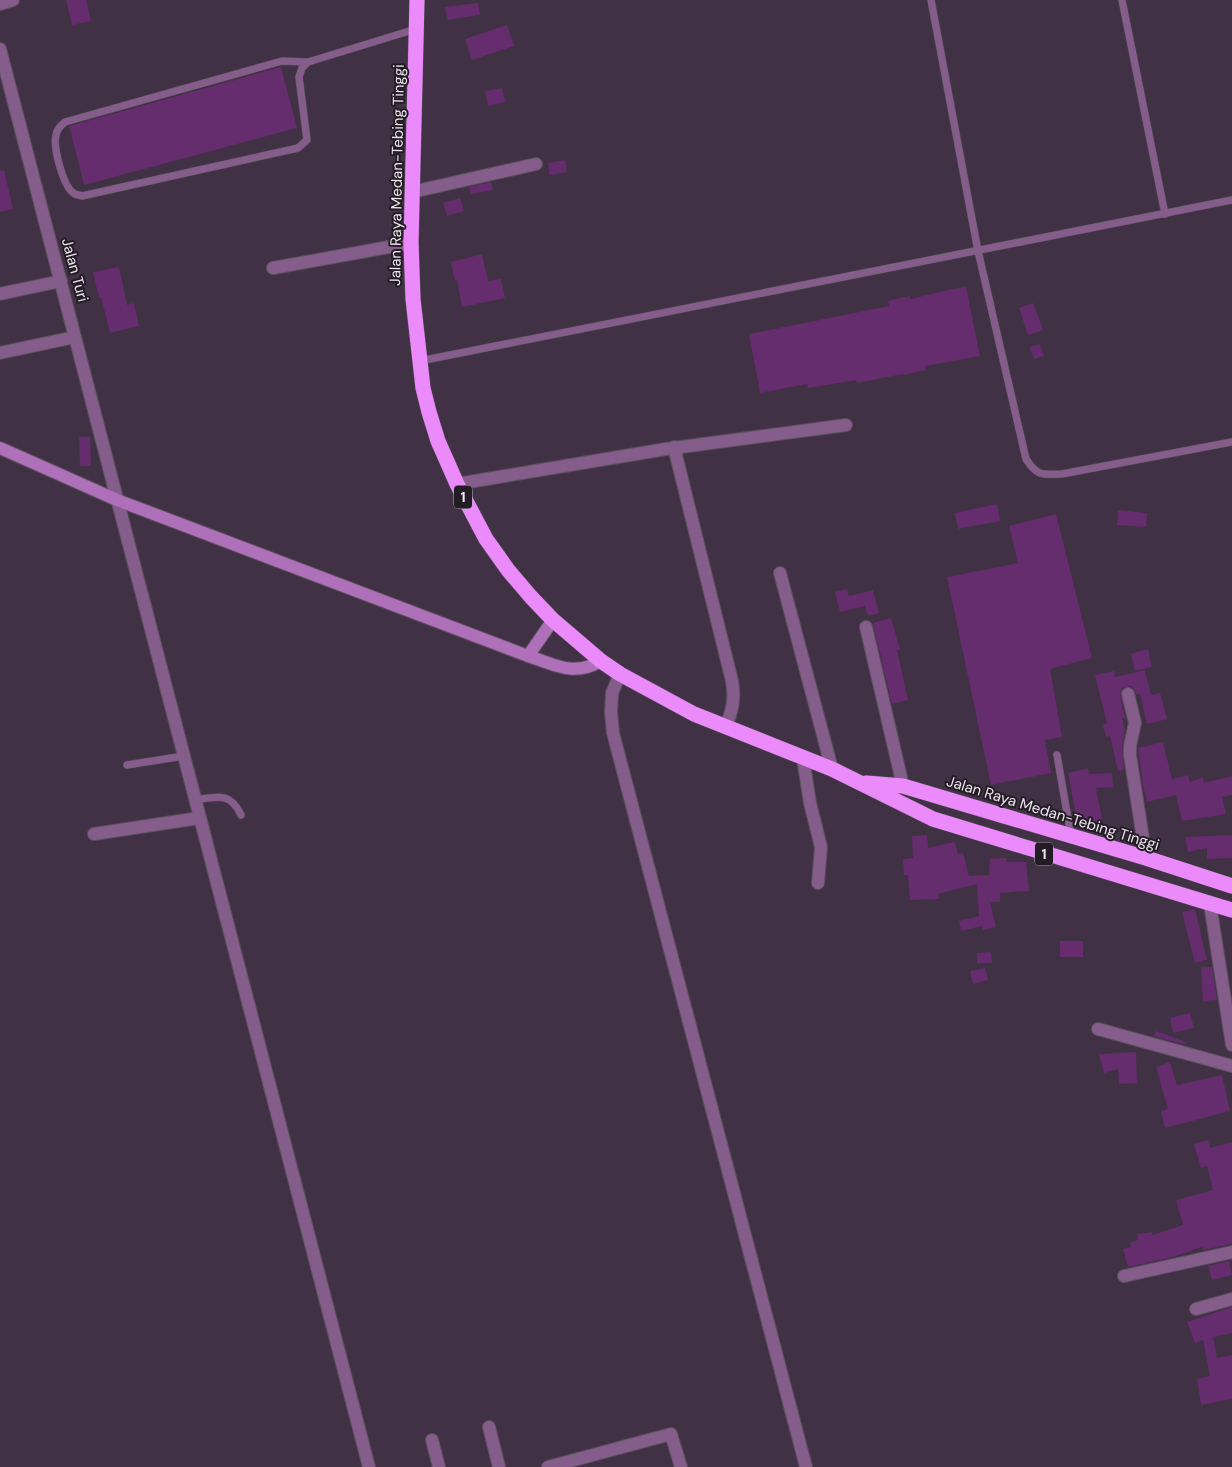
<svg xmlns="http://www.w3.org/2000/svg" width="1232" height="1467" viewBox="0 0 1232 1467" font-family="'DM Sans',sans-serif">
  <rect width="100%" height="100%" fill="#413144"/>
  <g fill="#652c6e">
    <path d="M66 0H86L91 21 72 25Z"/>
    <path d="M478 3 480 15 447 20 445 7Z"/>
    <path d="M507 25 514 46 472 60 465 39Z"/>
    <path d="M281 67 297 128 84 185 69 126Z"/>
    <path d="M502 88 505 102 488 106 485 91Z"/>
    <path d="M565 160 567 172 550 175 548 163Z"/>
    <path d="M4 170 13 209 0 212V171Z"/>
    <path d="M491 182 493 190 471 194 469 187Z"/>
    <path d="M460 198 464 211 447 216 443 203Z"/>
    <path d="M482 254 488 281 501 279 505 298 462 307 457 280H455L451 262Z"/>
    <path d="M119 267 127 305 134 303 139 326 110 333 101 297 99 298 93 272Z"/>
    <path d="M966 286 980 356 925 366V370L904 375 903 374 857 383 856 380 808 388 807 384 760 393 749 334 889 306 888 301 910 296V299Z"/>
    <path d="M1033 303 1043 330 1028 335 1019 308Z"/>
    <path d="M1040 344 1044 356 1034 359 1030 347Z"/>
    <path d="M79 437H90L91 466H80Z"/>
    <path d="M997 504 1000 521 958 529 955 513Z"/>
    <path d="M1118 510 1147 513 1146 527 1117 525Z"/>
    <path d="M1056 514 1092 658 1050 669 1062 737 1045 740 1051 773 991 785 947 577 1018 563 1009 526Z"/>
    <path d="M847 589 849 596 873 590 879 613 868 616 865 606 840 612 835 592Z"/>
    <path d="M891 618 900 649 897 650 908 700 892 704 873 623Z"/>
    <path d="M1148 649 1152 667 1135 671 1131 654Z"/>
    <path d="M1145 670 1151 695 1160 693 1167 719 1147 724 1140 694H1136L1134 689 1130 686 1122 688 1120 696 1125 718H1122L1125 730 1122 746 1124 770 1118 771 1110 736 1106 737 1103 725 1107 723 1095 675 1114 671 1115 677Z"/>
    <path d="M1163 742 1172 779 1188 775 1190 782 1203 777 1204 783 1232 776V795L1222 797 1226 814 1182 821 1176 795 1147 802 1143 785 1138 748Z"/>
    <path d="M1088 768 1089 774 1112 773 1113 787 1096 788 1103 824 1088 830 1077 822 1068 773Z"/>
    <path d="M927 835 928 848 955 842 958 854 963 853 969 876 989 875 990 859 1006 858V862H1026L1029 891 1000 893V902H990L996 927 983 930 982 926 961 931 959 921 979 916 977 884 938 894 939 899 910 900 908 875H904L903 859 913 858 912 836Z"/>
    <path d="M1232 835V858L1207 859V848L1188 852 1185 837Z"/>
    <path d="M1195 909 1207 960 1195 963 1182 912Z"/>
    <rect x="1060" y="941" width="23" height="16"/>
    <path d="M991 952 992 963H977V953Z"/>
    <path d="M1201 967H1212L1217 1000 1203 1001Z"/>
    <path d="M985 968 988 980 973 984 970 971Z"/>
    <path d="M1190 1013 1194 1028 1173 1033 1170 1018Z"/>
    <path d="M1156 1031 1188 1043 1183 1044 1154 1036Z"/>
    <path d="M1136 1052 1137 1083 1119 1084 1118 1069 1104 1073 1099 1054Z"/>
    <path d="M1170 1062 1177 1085 1222 1075 1230 1111 1165 1128 1161 1111 1168 1109 1156 1067Z"/>
    <path d="M1208 1140 1210 1148 1232 1142V1244L1203 1250 1202 1247 1169 1258 1128 1267 1123 1249 1131 1247 1130 1242 1138 1240 1137 1234 1152 1232V1235L1183 1225 1176 1200 1213 1190 1207 1166 1201 1168 1194 1144Z"/>
    <path d="M1229 1261 1232 1275 1212 1280 1208 1266Z"/>
    <path d="M1232 1307V1333L1213 1337 1217 1358 1232 1355V1399L1201 1405 1197 1379 1210 1376 1203 1340 1195 1343 1187 1322Z"/>
  </g>
  <g fill="none" stroke-linecap="round" stroke-linejoin="round">
    <g stroke="#5d4e60" stroke-width="8">
      <g id="lane">
        <path d="M931 0 978 251 1026 459C1037 476 1042 475 1062 474L1232 442"/>
        <path d="M1122 0 1165 214"/>
        <path d="M308 62 282 61 65 122C60 126 57 129 56 135 53 147 63 188 75 194 77 195 80 195 82 196L298 148 307 140 299 77 302 68 308 62 416 29"/>
        <path d="M420 361 1232 200"/>
        <path d="M1057 755 1071 836"/>
        <path d="M127 765 184 756"/>
        <path d="M195 800C216 797 230 791 241 815"/>
      </g>
    </g>
    <g stroke="#5d4e60" stroke-width="14">
      <g id="street">
        <path d="M0 4 13 0"/>
        <path d="M0 49 369 1467"/>
        <path d="M412 192 536 164"/>
        <path d="M273 268 411 243"/>
        <path d="M0 294 61 281"/>
        <path d="M0 353 75 337"/>
        <path d="M674 447 732 681C735 698 733 711 725 727"/>
        <path d="M457 484 666 449 846 425"/>
        <path d="M780 573 832 769"/>
        <path d="M866 627 903 786"/>
        <path d="M620 674 612 693 611 712 613 733 806 1467"/>
        <path d="M1128 694 1135 723 1130 746V755L1146 858"/>
        <path d="M803 758 810 803 821 847 818 883"/>
        <path d="M94 834 199 818"/>
        <path d="M1210 904 1232 1045"/>
        <path d="M1098 1029 1232 1066"/>
        <path d="M1124 1276 1232 1252"/>
        <path d="M1196 1309 1232 1299"/>
        <path d="M489 1427 499 1467"/>
        <path d="M432 1440 439 1467"/>
        <path d="M548 1467 671 1434 681 1467"/>
      </g>
    </g>
    <g stroke="#5d4e60" stroke-width="14">
      <g id="secondary">
        <path d="M0 448 117 500 528 656C557 665 573 677 601 661"/>
        <path d="M528 656 553 620"/>
      </g>
    </g>
    <g stroke="#5d4e60" stroke-width="16">
      <g id="highway">
        <path d="M417 0 411 243 413 299 423 388 429 412 438 441 457 484 486 539 508 570 531 597 553 620 601 661 620 674 694 714 832 769 933 819 1232 910"/>
        <path d="M866 783 903 786 1146 858 1232 886"/>
      </g>
    </g>
    <use href="#lane" stroke="#845d8a" stroke-width="7"/>
    <use href="#street" stroke="#845d8a" stroke-width="12"/>
    <use href="#secondary" stroke="#ae70b8" stroke-width="12"/>
    <use href="#highway" stroke="#eb8bfb" stroke-width="15"/>
  </g>
  <g text-anchor="middle" stroke-width="4" stroke-linejoin="round" paint-order="stroke">
    <g fill="#231c24" stroke="#b1a8b3" stroke-width="1">
      <rect x="454" y="485.5" width="18" height="23" rx="4"/>
      <rect x="1035" y="842.5" width="18" height="23" rx="4"/>
    </g>
    <g font-size="14" font-weight="bold" fill="#eee4f0">
      <text x="463" y="502">1</text>
      <text x="1044" y="859">1</text>
    </g>
    <g font-size="15" fill="#eee4f0" stroke="#231c24">
      <text transform="translate(397 175) rotate(-89)" y="5">Jalan Raya Medan-Tebing Tinggi</text>
      <text transform="translate(75 270) rotate(75)" y="5">Jalan Turi</text>
      <text transform="translate(1053 813) rotate(17)" y="5">Jalan Raya Medan-Tebing Tinggi</text>
    </g>
  </g>
</svg>
